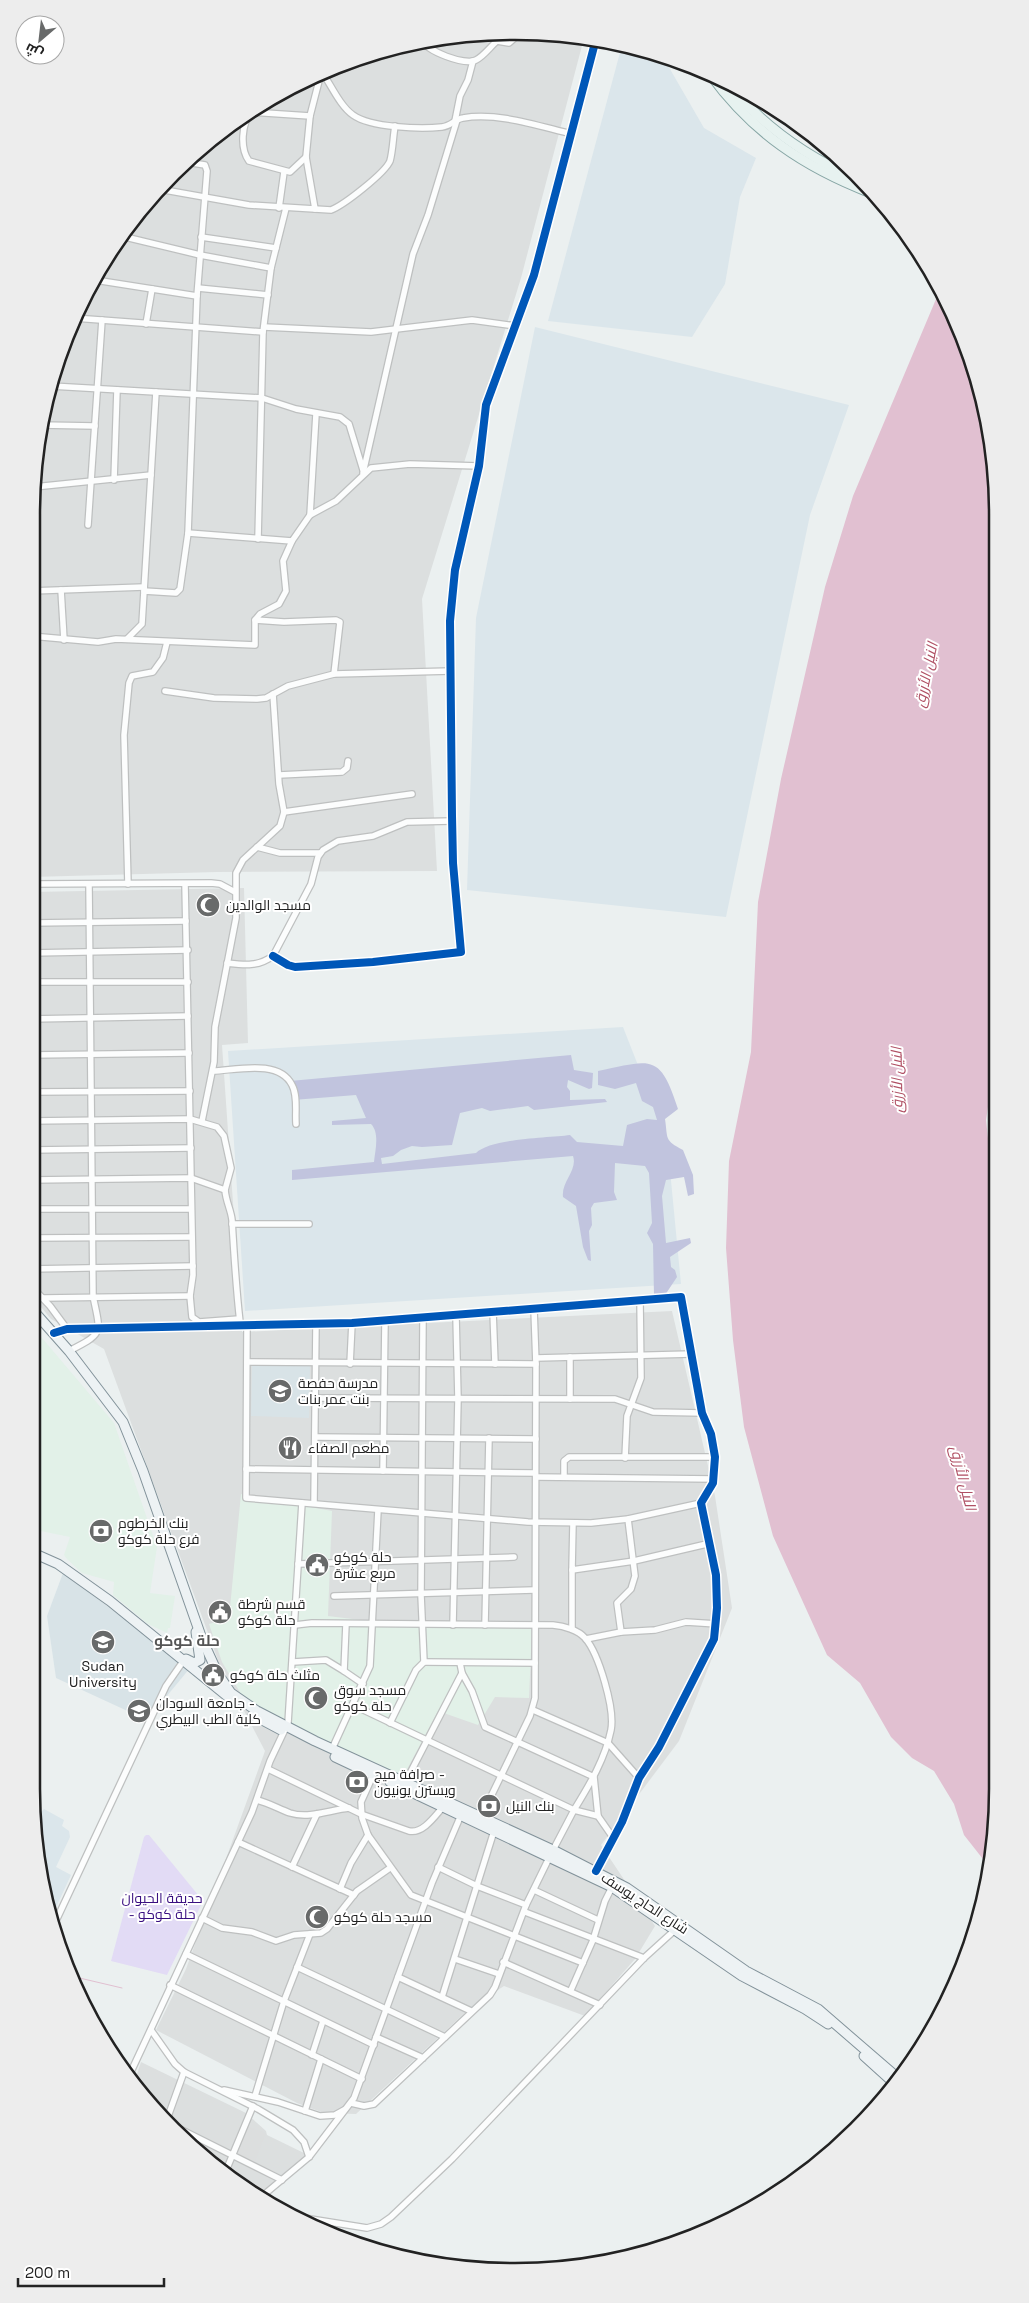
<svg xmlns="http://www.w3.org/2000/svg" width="1029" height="2303" viewBox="0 0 1029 2303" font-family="'Space Grotesk',Cairo,sans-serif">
  <rect width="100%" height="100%" fill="#ebf0f0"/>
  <g fill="#dcdfdf">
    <path d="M514 31 584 38 521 278 422 599 437 871 217 872 31 877V514L40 421 68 330 113 246 173 173 246 113 329 68 420 41Z"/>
    <path d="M782 116 808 131 898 220 905 234Z"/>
    <path d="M244 888 248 1043 222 1045 242 1332 672 1311 715 1496 732 1608 679 1741 601 1845 655 1926 635 1959 585 2016 504 1986 470 2008 356 2114 324 2113 297 2103 156 2030 186 1969 265 1751 219 1663 104 1349 51 1319 31 1295V892Z"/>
    <path d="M141 2062 246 2113 266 2131 267 2135 306 2154 305 2158 258 2196 196 2152 151 2107 134 2083Z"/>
  </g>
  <g fill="#e2f1e8">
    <path d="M31 1325 114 1423 157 1547 150 1593 175 1596 170 1628H168L167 1633 148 1624 113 1595 114 1582 82 1573 67 1559 64 1555 70 1537 31 1529Z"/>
    <path d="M241 1494 332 1511 328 1616 369 1621 532 1629 529 1698 495 1697 478 1725 438 1711 403 1777 294 1727 244 1699 222 1662 209 1624 229 1618Z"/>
  </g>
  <g fill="#d8e3e7">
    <path d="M252 1366H310L309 1418 251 1416Z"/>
    <path d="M63 1573 190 1668 147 1720 56 1678 47 1616Z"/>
  </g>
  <path fill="#dcdede" d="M247 2126 266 2133 255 2162 238 2154Z"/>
  <g fill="#dbe6eb">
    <path d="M622 45 663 57 704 128 756 158 740 197 725 284 692 337 548 321Z"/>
    <path d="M535 327 849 405 810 515 726 917 467 890 476 618Z"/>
    <path d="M623 1027 667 1139 681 1284 245 1311 228 1051Z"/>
    <path d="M44 1809 64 1820 62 1826 69 1831 70 1837 56 1867 71 1875 52 1916 36 1817Z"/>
  </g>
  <path fill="#c1c4de" d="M571 1055 574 1070 593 1073 592 1088 589 1089 568 1080 567 1087 570 1091V1100L605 1099 607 1102 534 1110 528 1106 490 1111 482 1108 460 1113 452 1145 422 1147 412 1146 401 1150 393 1156 381 1158 382 1164 476 1153C491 1138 549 1138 570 1135L577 1142 623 1146 627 1125 647 1119 657 1120 653 1107 642 1101 636 1083 615 1089 598 1085V1071C651 1060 660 1052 678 1109L665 1119C668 1139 664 1140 683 1150L693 1175 694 1194 688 1196 684 1177 666 1180 662 1196 666 1243 690 1238 691 1243 670 1257 671 1267 675 1270 677 1277 665 1295 654 1296 653 1244 647 1233 652 1223 649 1173 645 1166 615 1163 614 1192 617 1200 594 1203 591 1208 592 1225 589 1231 591 1261 588 1260 583 1247 576 1206 563 1197C561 1182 578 1170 573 1156L292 1180V1170L374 1162C375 1151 380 1133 371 1124L332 1125V1121L366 1118 356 1095 293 1100 290 1081Z"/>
  <path fill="#e2dbf5" d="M146 1835H149L203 1901 167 1975 111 1961 144 1837Z"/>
  <path fill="#e1c0d1" d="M939 292 961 329 994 451 995 1061 986 1120 996 1211 998 1789 990 1868 964 1835 954 1804 934 1771 912 1758 891 1737 860 1683 827 1655 773 1536 744 1427 733 1340 726 1248 729 1161 751 1052 758 902 781 779 825 587 853 496Z"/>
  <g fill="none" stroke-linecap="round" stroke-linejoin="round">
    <g stroke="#e1c0d1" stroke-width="1">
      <path d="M66 1332 95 1331"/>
      <path d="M71 1976 122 1988"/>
    </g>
    <path stroke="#e1c0d1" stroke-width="5" d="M410 2259 433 2263"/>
    <g stroke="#bec0c0" stroke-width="8">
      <g id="minor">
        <path d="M422 40C426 51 465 66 476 60 484 56 490 47 497 41L509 43 518 35 544 36 595 43"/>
        <path d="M322 72C331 85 340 106 353 115 371 128 421 129 442 127 451 126 455 119 463 118 498 112 538 126 572 134"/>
        <path d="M455 121 460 96 468 80 473 61"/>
        <path d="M306 157 290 172 249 161C240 149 241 123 252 112L310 116"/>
        <path d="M159 189 249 205 331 210C344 205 385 173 390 161 393 150 393 137 395 126"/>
        <path d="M279 208 284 172"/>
        <path d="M315 209 306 157 310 116 321 73"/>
        <path d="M121 236 200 255 271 268"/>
        <path d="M201 237 276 248"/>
        <path d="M95 280 197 296"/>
        <path d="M198 288 268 295"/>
        <path d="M74 318 263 332"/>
        <path d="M146 324 152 289"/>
        <path d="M264 327 371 332 472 320 516 326"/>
        <path d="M51 386 262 398 296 409 340 417 349 424 363 470"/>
        <path d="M40 425 95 426"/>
        <path d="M363 473 413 254 428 215 457 120"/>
        <path d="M114 480 117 390"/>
        <path d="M34 487 151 475"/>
        <path d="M310 515 316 414"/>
        <path d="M88 525 102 320"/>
        <path d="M188 533 292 541 310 515 336 501 371 468 410 464 479 466"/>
        <path d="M258 539 263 332 271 268 286 208"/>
        <path d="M61 590 64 640"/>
        <path d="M31 591 144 587"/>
        <path d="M144 591 156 392"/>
        <path d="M255 620 284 622 336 620 340 622 334 674"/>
        <path d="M31 636 98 642 116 639 255 645V620L260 614 279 604 286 591 283 561 292 541"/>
        <path d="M127 639 142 624 144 591 176 593 180 589 188 533 197 296 207 171 205 165 186 162"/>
        <path d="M165 691 214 698 257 699 266 698 288 686 334 674 451 671"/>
        <path d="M279 775 342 772 347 768 348 761"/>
        <path d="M284 812 412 794"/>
        <path d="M257 847 280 853H320"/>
        <path d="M31 884 211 883 220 884 235 892"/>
        <path d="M128 884 124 735 129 683 132 676 153 672 163 658 167 642"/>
        <path d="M185 884 193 1275 190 1296 192 1317 199 1322 239 1319"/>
        <path d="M31 923 186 921"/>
        <path d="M31 953 188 950"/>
        <path d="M273 956 288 965 295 967 373 962 461 952 453 863 452 816 450 621 455 570 479 466 486 405 534 275 596 39"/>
        <path d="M227 963C244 965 258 967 273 956L311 884 318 857 323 850 338 841 373 836 407 822 452 821"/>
        <path d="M31 982H188"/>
        <path d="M31 1019 188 1016"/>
        <path d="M31 1055 189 1053"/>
        <path d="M213 1071C237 1070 279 1059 292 1085 298 1096 295 1112 296 1124"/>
        <path d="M31 1092 190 1091"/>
        <path d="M31 1121 190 1119 217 1127 224 1136 231 1168 225 1190"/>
        <path d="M202 1121 214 1062 215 1027 236 918V873L243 860 280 826 284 812 279 784 273 694"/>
        <path d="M31 1150 191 1148"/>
        <path d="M31 1180 191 1178 225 1190C226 1202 231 1210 232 1220 234 1254 236 1288 240 1322"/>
        <path d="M31 1209H191"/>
        <path d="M232 1224H309"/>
        <path d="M31 1238 191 1237"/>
        <path d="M31 1269 193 1266"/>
        <path d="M31 1286 50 1306 67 1329"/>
        <path d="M43 1298 190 1296"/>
        <path d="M493 1312 495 1364"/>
        <path d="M247 1326 246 1498 528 1522 591 1523 628 1519 701 1503"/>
        <path d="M54 1333 67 1329 352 1323 681 1297 702 1413 711 1434 715 1457 713 1483 701 1503 716 1575 717 1608 714 1639 659 1747 639 1778 622 1822 596 1871"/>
        <path d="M69 1351C104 1333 101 1334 93 1296L89 884"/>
        <path d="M570 1357V1399"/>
        <path d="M536 1358 692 1354"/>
        <path d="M247 1362 536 1364"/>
        <path d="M350 1364 352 1323"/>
        <path d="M316 1398 615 1399 653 1412 702 1413"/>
        <path d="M316 1437 536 1439"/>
        <path d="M625 1458 627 1416 641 1378 640 1300"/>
        <path d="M246 1469 535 1473"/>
        <path d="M383 1471 385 1321"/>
        <path d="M564 1476V1461L569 1457H715"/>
        <path d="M536 1477 714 1479"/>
        <path d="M314 1503 316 1324"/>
        <path d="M573 1523 572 1570 634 1561 711 1543"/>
        <path d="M298 1564 514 1557"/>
        <path d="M334 1596 534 1590"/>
        <path d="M346 1624 344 1671 363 1684"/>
        <path d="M295 1625 312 1623 553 1625C564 1626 578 1630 585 1638 599 1654 615 1709 611 1730 605 1759 590 1784 574 1810L598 1816 614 1839"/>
        <path d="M453 1625 458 1399 456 1316"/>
        <path d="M485 1625 489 1438"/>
        <path d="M572 1629V1570"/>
        <path d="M621 1632 617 1603 631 1589 635 1576 628 1519"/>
        <path d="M586 1639 621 1632 655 1630 686 1622 717 1624"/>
        <path d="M293 1662 326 1660 344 1671"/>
        <path d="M424 1662 535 1663"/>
        <path d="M462 1673 472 1691 485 1727 594 1777 598 1816"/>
        <path d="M353 1705 574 1810 553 1850"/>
        <path d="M533 1710 608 1743 639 1778"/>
        <path d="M390 1723 416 1670 424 1662 421 1595 423 1319"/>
        <path d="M332 1749 370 1666 378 1510"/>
        <path d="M268 1769 361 1814 409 1831C423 1834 435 1816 443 1807"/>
        <path d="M375 1771 361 1802 362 1818 368 1835 411 1895 583 1963"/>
        <path d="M405 1783 462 1673 460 1663"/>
        <path d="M257 1800C269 1803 279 1809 290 1813 309 1819 330 1810 349 1808"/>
        <path d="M481 1817 530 1716 535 1698 536 1364 534 1309"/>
        <path d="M238 1842 354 1895"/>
        <path d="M292 1867 317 1814"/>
        <path d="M438 1867 477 1886 526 1905"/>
        <path d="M340 1889 351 1863 368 1835"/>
        <path d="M534 1890 598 1920"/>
        <path d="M525 1912 644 1958"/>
        <path d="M202 1918 222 1928 252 1932 276 1941 294 1935 321 1933 327 1929 357 1891 390 1868"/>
        <path d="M54 1925 166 1686 184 1660"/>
        <path d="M186 1954 374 2045"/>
        <path d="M455 1959 499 1974"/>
        <path d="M503 1962 600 2005"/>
        <path d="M297 1967 445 2037"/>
        <path d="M398 1977 471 2011"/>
        <path d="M170 1985 362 2079"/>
        <path d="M571 1990 593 1940 605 1901 612 1887"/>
        <path d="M442 1997 494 1831"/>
        <path d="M151 2030 175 2064 184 2072 258 2109 293 2130 304 2142 309 2157"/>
        <path d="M376 2037 423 2058"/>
        <path d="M312 2055 323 2021"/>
        <path d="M129 2076 252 1812 270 1761 288 1723 302 1503"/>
        <path d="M224 2090 278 2102 320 2116 335 2115 344 2110"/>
        <path d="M255 2096 284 2001 310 1934"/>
        <path d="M351 2103 364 2106 374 2104 490 1995 495 1987 526 1905 550 1856"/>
        <path d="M305 2111 321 2059"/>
        <path d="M166 2122 282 2180"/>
        <path d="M166 2122 184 2072"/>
        <path d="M192 2148 195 2138"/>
        <path d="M225 2173 253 2106"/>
        <path d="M260 2198 309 2157 354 2098 432 1883 461 1815"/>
        <path d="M298 2217 367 2228 381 2224 391 2217 452 2159 644 1958 676 1929"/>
      </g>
    </g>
    <g stroke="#82929a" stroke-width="11">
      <g id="secondary">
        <path d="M31 1308 69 1351 123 1422 143 1471 202 1639 218 1674 231 1693 257 1711 315 1741 553 1850 627 1888 746 1971 818 2009 899 2079"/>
        <path d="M31 1552 58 1564 110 1601 232 1700"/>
        <path d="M186 1659 194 1663 200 1660 196 1632"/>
        <path d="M253 1715 281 1730"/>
        <path d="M335 1757 371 1774"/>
        <path d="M390 1782 612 1887 742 1976 805 2009 828 2024"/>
        <path d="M864 2056 895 2084"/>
      </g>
    </g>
    <g stroke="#87a6a5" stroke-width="11">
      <g id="primary">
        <path d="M710 74C753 133 804 167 871 193"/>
        <path d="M728 84C763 126 805 156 855 178"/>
      </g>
    </g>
    <use href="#minor" stroke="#fcfdfd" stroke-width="5.5"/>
    <use href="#secondary" stroke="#edf2f4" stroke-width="9"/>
    <use href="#primary" stroke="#e7f2f0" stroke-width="9"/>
    <g stroke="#fff" stroke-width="11">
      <g id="cycleway">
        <path d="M273 956 288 965 295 967 373 962 461 952 453 863 452 816 450 621 455 570 479 466 486 405 534 275 596 39"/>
        <path d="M54 1333 67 1329 352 1323 681 1297 702 1413 711 1434 715 1457 713 1483 701 1503 716 1575 717 1608 714 1639 659 1747 639 1778 622 1822 596 1871"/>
      </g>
    </g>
    <use href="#cycleway" stroke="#0057b8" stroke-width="8"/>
  </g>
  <defs>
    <g id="mosque-disc" transform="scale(1.25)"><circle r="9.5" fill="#686a6a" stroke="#fff"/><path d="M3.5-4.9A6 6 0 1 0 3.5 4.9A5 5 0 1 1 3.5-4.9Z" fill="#fff"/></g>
    <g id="school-disc" transform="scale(1.25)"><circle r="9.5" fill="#686a6a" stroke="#fff"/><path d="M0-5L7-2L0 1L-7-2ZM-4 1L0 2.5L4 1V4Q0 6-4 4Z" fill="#fff"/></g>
    <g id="restaurant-disc" transform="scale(1.25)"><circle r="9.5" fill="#686a6a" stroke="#fff"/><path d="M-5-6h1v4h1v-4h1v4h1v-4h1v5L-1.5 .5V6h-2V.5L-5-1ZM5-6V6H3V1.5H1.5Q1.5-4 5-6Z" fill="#fff"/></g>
    <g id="bank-disc" transform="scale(1.25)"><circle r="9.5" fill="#686a6a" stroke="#fff"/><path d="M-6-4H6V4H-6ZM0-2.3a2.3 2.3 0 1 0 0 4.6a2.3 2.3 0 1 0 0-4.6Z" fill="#fff"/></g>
    <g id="civic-disc" transform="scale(1.25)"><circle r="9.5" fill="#686a6a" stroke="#fff"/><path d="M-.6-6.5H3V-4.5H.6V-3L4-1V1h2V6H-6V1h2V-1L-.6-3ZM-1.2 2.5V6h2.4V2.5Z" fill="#fff"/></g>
    <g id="university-disc" transform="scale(1.25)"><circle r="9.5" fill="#686a6a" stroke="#fff"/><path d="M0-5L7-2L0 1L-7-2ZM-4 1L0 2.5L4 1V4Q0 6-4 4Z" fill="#fff"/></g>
  </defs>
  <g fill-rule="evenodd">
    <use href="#mosque-disc" x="208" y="905"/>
    <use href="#school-disc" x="280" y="1391"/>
    <use href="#restaurant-disc" x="290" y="1448"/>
    <use href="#bank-disc" x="101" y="1531"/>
    <use href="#civic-disc" x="317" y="1565"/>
    <use href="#civic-disc" x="220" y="1612"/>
    <use href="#university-disc" x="103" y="1642"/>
    <use href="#civic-disc" x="213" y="1675"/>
    <use href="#mosque-disc" x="316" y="1698"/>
    <use href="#university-disc" x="139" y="1711"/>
    <use href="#bank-disc" x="357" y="1782"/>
    <use href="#bank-disc" x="489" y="1806"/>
    <use href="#mosque-disc" x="317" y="1917"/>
  </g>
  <g text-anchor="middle" stroke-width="4" stroke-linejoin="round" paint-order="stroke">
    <g font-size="14" fill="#222" stroke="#fff" text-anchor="start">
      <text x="226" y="910">مسجد الوالدين</text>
      <text x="298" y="1388">مدرسة حفصة<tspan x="298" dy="16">بنت عمر بنات</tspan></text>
      <text x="308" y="1453">مطعم الصفاء</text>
      <text x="118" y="1528">بنك الخرطوم<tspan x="118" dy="16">فرع حلة كوكو</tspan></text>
      <text x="334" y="1562">حلة كوكو<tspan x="334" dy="16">مربع عشرة</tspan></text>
      <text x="238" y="1609">قسم شرطة<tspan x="238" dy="16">حلة كوكو</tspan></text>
      <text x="103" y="1671" text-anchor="middle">Sudan<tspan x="103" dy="16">University</tspan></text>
      <text x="230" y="1680">مثلث حلة كوكو</text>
      <text x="334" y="1695">مسجد سوق<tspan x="334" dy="16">حلة كوكو</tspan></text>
      <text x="156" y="1708">جامعة السودان -<tspan x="156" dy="16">كلية الطب البيطري</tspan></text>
      <text x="374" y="1779">صرافة ميج -<tspan x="374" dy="16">ويسترن يونيون</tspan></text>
      <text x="506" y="1811">بنك النيل</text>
      <text x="334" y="1922">مسجد حلة كوكو</text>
    </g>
    <g font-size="14" fill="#390f80" stroke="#fff">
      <text x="162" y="1903">حديقة الحيوان<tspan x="162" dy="16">- حلة كوكو</tspan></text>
    </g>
    <g font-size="14" fill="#222" stroke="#fff">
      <text transform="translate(645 1903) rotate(33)" y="5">شارع الحاج يوسف</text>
    </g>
    <g font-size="15" font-style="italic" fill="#b05064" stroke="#fff">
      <text transform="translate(926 675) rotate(-78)" y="5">النيل الأزرق</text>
      <text transform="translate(897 1080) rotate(-91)" y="5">النيل الأزرق</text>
      <text transform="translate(963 1478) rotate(76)" y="5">النيل الأزرق</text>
    </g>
    <g font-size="15" font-weight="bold" fill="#555" stroke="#fff">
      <text x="187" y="1646">حلة كوكو</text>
    </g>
  </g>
  <path d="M0 0H1029V2303H0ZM514 40H515A474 474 0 0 1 989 514V1789A474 474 0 0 1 515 2263H514A474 474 0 0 1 40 1789V514A474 474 0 0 1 514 40Z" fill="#ededed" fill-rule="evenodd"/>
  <path fill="none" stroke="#222" stroke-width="2.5" d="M514 40H515A474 474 0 0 1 989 514V1789A474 474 0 0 1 515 2263H514A474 474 0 0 1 40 1789V514A474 474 0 0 1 514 40Z"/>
  <g transform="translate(40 40) rotate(208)"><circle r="24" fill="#ffffff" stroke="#a7a7a7"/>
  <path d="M0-4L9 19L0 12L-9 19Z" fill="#686a6a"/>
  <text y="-8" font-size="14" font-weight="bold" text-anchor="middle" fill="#222222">ش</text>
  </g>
  <path d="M18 2278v8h146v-8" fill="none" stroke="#222222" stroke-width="2.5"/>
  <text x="25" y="2278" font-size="15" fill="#222222" stroke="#ffffff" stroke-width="4" paint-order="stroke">200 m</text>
</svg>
